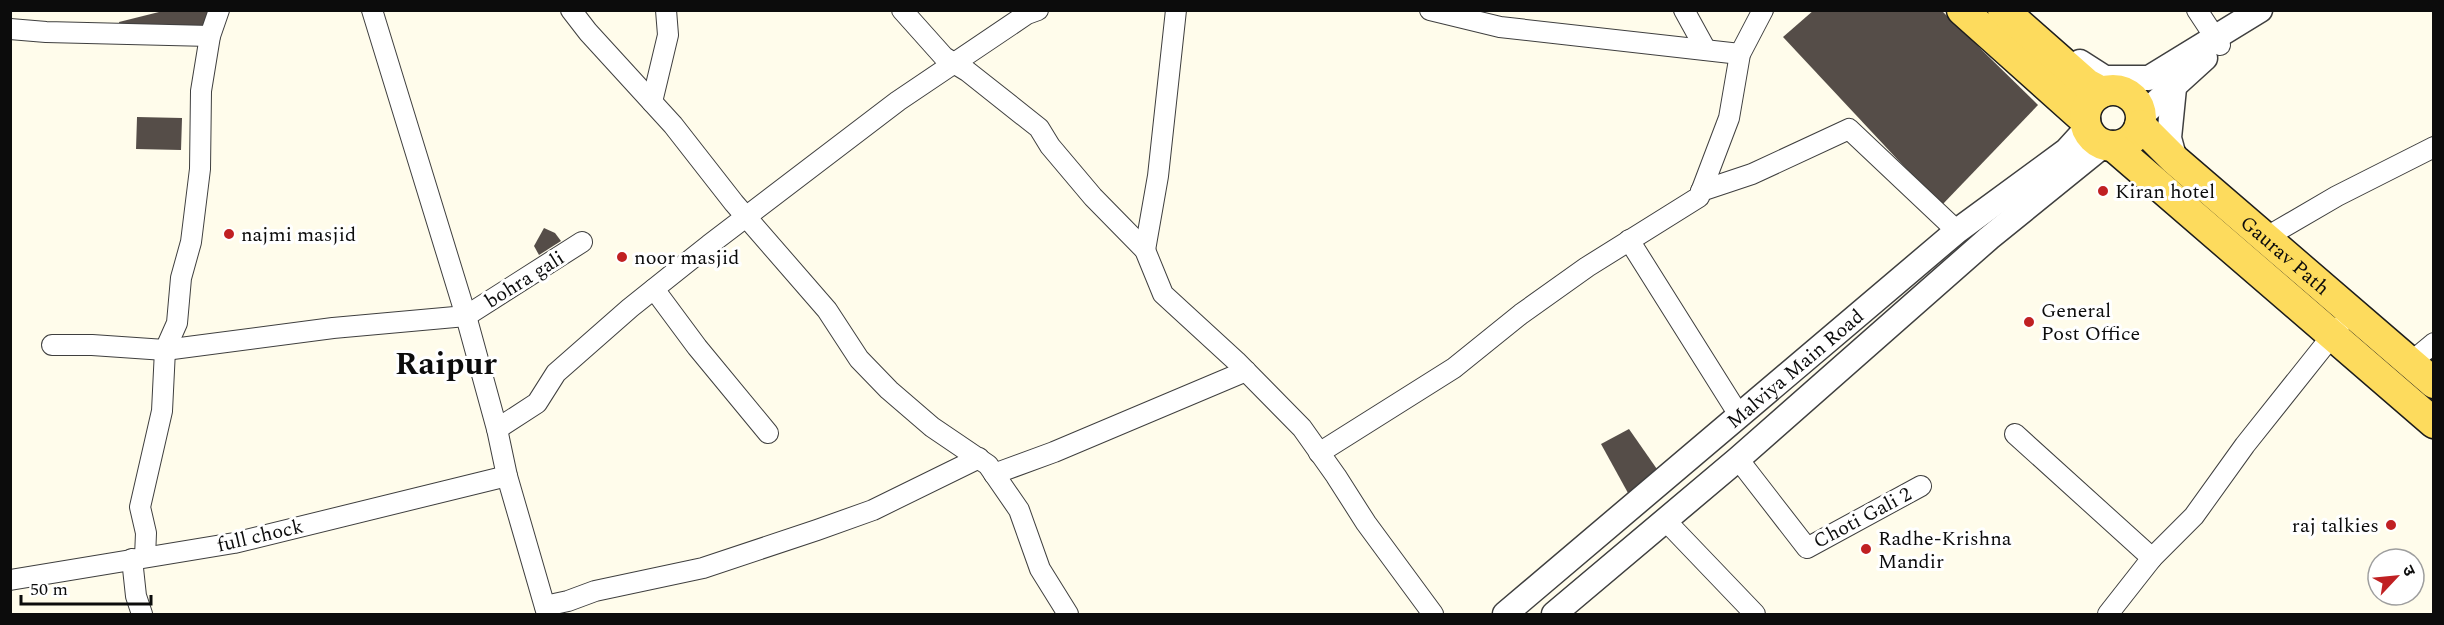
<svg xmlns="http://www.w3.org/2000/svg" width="2444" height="625" viewBox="0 0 2444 625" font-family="Spectral,'Noto Sans Devanagari',serif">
  <rect width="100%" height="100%" fill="#fffceb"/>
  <g fill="#554d48">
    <path d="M167 10H213L206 34 120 30 119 22Z"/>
    <path d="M1814 10H1941L2038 105 1941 206 1783 37Z"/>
    <path d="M137 117 182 118 181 150 136 149Z"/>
    <path d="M544 228 555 233 561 241 539 255 534 246Z"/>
    <path d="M1629 429 1659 472 1628 493 1601 444Z"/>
  </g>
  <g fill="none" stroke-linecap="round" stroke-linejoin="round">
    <g stroke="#3f3f3f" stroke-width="22">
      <g id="minor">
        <path d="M372 10 466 316 497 429 507 476 547 614"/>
        <path d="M571 10 588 32 673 125 734 203 827 310 859 359 889 390 932 427 988 465 1019 510 1040 569 1068 614"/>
        <path d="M902 10 944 57 967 71 1039 128 1050 146 1093 197 1145 250 1163 294 1236 361 1302 428 1336 476 1366 523 1433 614"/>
        <path d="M1430 10 1500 27 1740 54"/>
        <path d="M1684 10 1706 50"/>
        <path d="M2197 10 2220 45"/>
        <path d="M10 29 46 32 210 36"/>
        <path d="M652 102 668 35 666 10"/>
        <path d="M1701 191 1752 174 1849 129 1957 231"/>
        <path d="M2265 238 2337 196 2434 147"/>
        <path d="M1629 240 1739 415"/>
        <path d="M1145 250 1158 176 1176 10"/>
        <path d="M654 289 697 347 768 433"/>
        <path d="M52 345H92L165 350 333 328 466 316 582 242"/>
        <path d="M2410 363 2434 343"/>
        <path d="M497 429 537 403 556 373 630 308 709 245 898 101 1027 14 1038 10"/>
        <path d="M2015 434 2152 558"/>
        <path d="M1319 453 1454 368 1521 314 1587 267 1699 197 1729 118 1740 54 1763 10"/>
        <path d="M1738 459 1807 548 1921 486"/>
        <path d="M994 474 1054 452 1246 371"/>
        <path d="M1665 520 1755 614"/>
        <path d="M145 557 146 533 140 507 162 411 165 350 177 323 181 278 191 242 200 169 201 91 210 36 219 10"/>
        <path d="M132 559 136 596 142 614"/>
        <path d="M10 580 234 543 507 476"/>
        <path d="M545 606 568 601 595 591 703 568 817 530 873 510 979 458"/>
        <path d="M2108 614 2152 558 2194 516 2245 445 2339 327"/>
      </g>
    </g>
    <g stroke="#3f3f3f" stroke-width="27">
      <g id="tertiary">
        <path d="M2080 62 2105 78H2149L2260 10"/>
        <path d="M2174 88 2169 138 2175 160"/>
        <path d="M2140 117 2205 58"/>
        <path id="s1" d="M1505 614 1957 231 2066 151 2087 128"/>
        <path d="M1554 614 1738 459 1989 238 2105 144"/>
      </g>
    </g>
    <g stroke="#1d1d1d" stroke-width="33">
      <g id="primary">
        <path d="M1962 10 2085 120"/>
        <path d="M2003 10 2087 84 2102 92"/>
        <circle cx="2113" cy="118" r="28"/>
        <path id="s2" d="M2140 125 2175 160 2434 383"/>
        <path d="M2113 146 2434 423"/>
      </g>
    </g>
    <use href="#minor" stroke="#fff" stroke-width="20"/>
    <use href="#tertiary" stroke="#fff" stroke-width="24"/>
    <use href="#primary" stroke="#fddb5d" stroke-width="30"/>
  </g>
  <g fill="#c02022" stroke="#fff" stroke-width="2">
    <circle cx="2103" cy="191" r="6"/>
    <circle cx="229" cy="234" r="6"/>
    <circle cx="622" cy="257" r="6"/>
    <circle cx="2029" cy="322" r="6"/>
    <circle cx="2391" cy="525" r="6"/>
    <circle cx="1866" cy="549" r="6"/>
  </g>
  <g text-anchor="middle" stroke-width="6" stroke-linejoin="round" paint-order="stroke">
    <g font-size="20" fill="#0c0c0c" stroke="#fff" text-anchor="start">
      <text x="2115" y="198">Kiran hotel</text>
      <text x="241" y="241">najmi masjid</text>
      <text x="634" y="264">noor masjid</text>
      <text x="2041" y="317">General<tspan x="2041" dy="23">Post Office</tspan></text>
      <text x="2379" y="532" text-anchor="end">raj talkies</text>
      <text x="1878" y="545">Radhe-Krishna<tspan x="1878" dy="23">Mandir</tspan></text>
    </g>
    <g font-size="20" fill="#0c0c0c" stroke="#fff">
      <text dy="7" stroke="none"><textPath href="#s2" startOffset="195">Gaurav Path</textPath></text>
      <text transform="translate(524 279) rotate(-32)" y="7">bohra gali</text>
      <text dy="7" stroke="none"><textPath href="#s1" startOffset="380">Malviya Main Road</textPath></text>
      <text transform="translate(1862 517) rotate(-28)" y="7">Choti Gali 2</text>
      <text transform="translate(260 535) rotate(-13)" y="7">full chock</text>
    </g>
    <g font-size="32" font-weight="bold" fill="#0c0c0c" stroke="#fff">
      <text x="446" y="374">Raipur</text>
    </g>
  </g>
  <rect width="2444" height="625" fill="none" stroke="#0c0c0c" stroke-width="24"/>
  <g transform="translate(2396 577) rotate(64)"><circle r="28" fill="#ffffff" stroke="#9e9e9e" stroke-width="1.5"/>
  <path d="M0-4.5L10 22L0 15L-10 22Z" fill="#c02022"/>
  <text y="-9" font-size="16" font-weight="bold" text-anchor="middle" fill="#0c0c0c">उ</text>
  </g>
  <path d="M21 595v9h130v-9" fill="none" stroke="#0c0c0c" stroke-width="3"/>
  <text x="30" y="595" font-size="18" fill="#0c0c0c" stroke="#ffffff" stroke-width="4.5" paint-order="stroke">50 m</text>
</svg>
